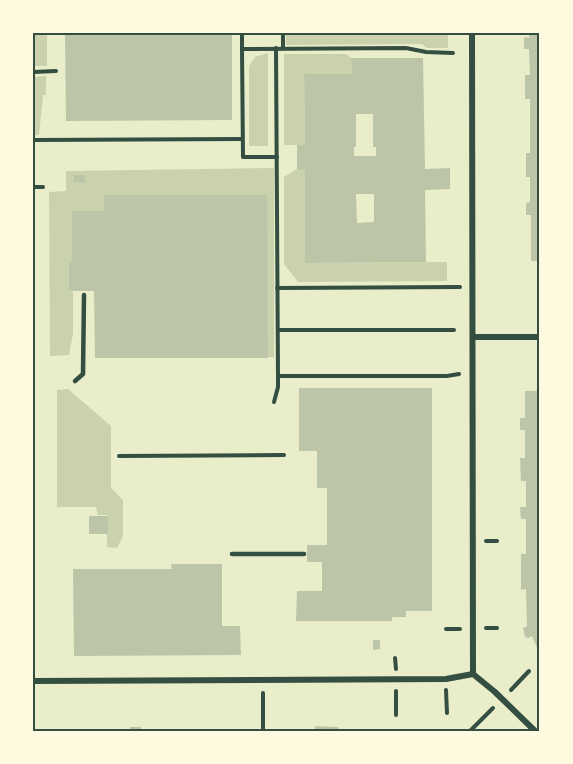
<svg xmlns="http://www.w3.org/2000/svg" width="573" height="764" viewBox="0 0 573 764" font-family="Raleway,sans-serif">
  <rect width="100%" height="100%" fill="#e9edc9"/>
  <g fill="#cad2ad">
    <rect x="33" y="33" width="14" height="33"/>
    <path d="M286 33H448V48H427L422 44 286 45Z"/>
    <path d="M268 53V146H249V66L255 57Z"/>
    <path d="M284 54H346L351 58 352 74 304 75 305 145H284Z"/>
    <path d="M46 76V95H43L39 135H33V77Z"/>
    <path d="M274 168V357H268L266 195H104V211H72V261H69V291L73 292V334L69 355 50 356 49 192 66 191V171Z"/>
    <path d="M297 169H305V263L447 262V281L298 282 284 264V177Z"/>
    <path d="M33 195 35 304 33 307Z"/>
    <path d="M68 389 111 426V488L123 500V536L117 548 107 547V515H98L96 507H57V390Z"/>
  </g>
  <g fill="#bcc5a7" fill-rule="evenodd">
    <path d="M65 33H232V120L66 121Z"/>
    <path d="M529 33H540V261H531V215H526V203L530 202V177H526V153H530V99H525V75H530L529 49H524V37L529 38Z"/>
    <path d="M351 58H423L425 169 450 168V189L425 190 426 262 305 263V169H297V145H305L304 74H352ZM356 114H373V147H376V156H354V147H356ZM356 194H374V222L357 223Z"/>
    <path d="M74 175H85V183L74 182Z"/>
    <path d="M104 195H267L268 358H95L94 291H69V261H72V211H104Z"/>
    <path d="M299 388H432V611H406V617H392V621H296L297 591H322V562H307V545H327V488H317V451H299Z"/>
    <path d="M525 391H540V655L532 636 528 638 525 637 523 628 527 626 526 589 521 590V554H526V519H521L520 507H526V481H521L520 458H525V430H520V418H525Z"/>
    <rect x="89" y="516" width="19" height="18"/>
    <path d="M171 564H222V626H240L241 655 74 656 73 569H172Z"/>
    <path d="M373 640H380V649L373 650Z"/>
    <path d="M315 726 338 727 339 731H315Z"/>
    <rect x="130" y="727" width="11" height="4"/>
  </g>
  <g fill="none" stroke-linecap="round" stroke-linejoin="round">
    <g stroke="#344e41" stroke-width="4">
      <path d="M242 33V49L406 48 426 52 453 53"/>
      <path d="M283 33V48"/>
      <path d="M276 48 278 376H447L459 374"/>
      <path d="M242 49 243 157H277"/>
      <path d="M33 72 56 71"/>
      <path d="M33 140 242 139"/>
      <path d="M33 187H43"/>
      <path d="M277 288 460 287"/>
      <path d="M278 330H454"/>
      <path d="M274 402 278 387V376"/>
      <path d="M119 456 284 455"/>
      <path d="M486 541H497"/>
      <path d="M486 628H497"/>
      <path d="M446 629H460"/>
      <path d="M395 658 396 669"/>
      <path d="M446 690 447 713"/>
      <path d="M511 690 529 671"/>
      <path d="M263 693V731"/>
      <path d="M396 715V691"/>
      <path d="M470 731 493 708"/>
    </g>
    <g stroke="#344e41" stroke-width="4.5">
      <path d="M75 381 83 374 84 295"/>
      <path d="M232 554H304"/>
    </g>
    <g stroke="#344e41" stroke-width="6">
      <path d="M472 33 473 674"/>
      <path d="M473 337H540"/>
      <path d="M473 674 495 692 535 731"/>
      <path d="M33 681 446 679 473 674"/>
    </g>
  </g>
  <rect width="573" height="764" fill="none" stroke="#fefae0" stroke-width="69"/>
  <rect x="34" y="34" width="504" height="696" fill="none" stroke="#344e41" stroke-width="2"/>
</svg>
